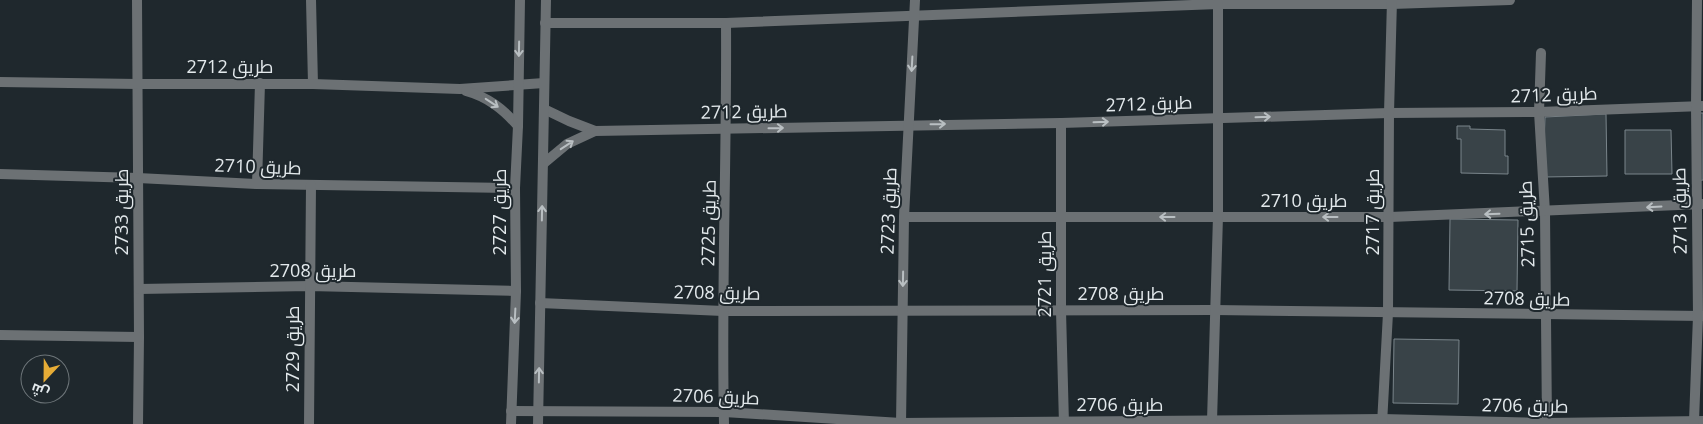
<svg xmlns="http://www.w3.org/2000/svg" width="1703" height="424" viewBox="0 0 1703 424" font-family="'Open Sans',Cairo,sans-serif">
  <rect width="100%" height="100%" fill="#1f282d"/>
  <g fill="#394348" stroke="#7a858b">
    <path d="M1696 113H1703V180L1698 181Z"/>
    <path d="M1606 114 1607 176 1543 177 1545 117Z"/>
    <path d="M1457 126H1470V129L1505 130V156H1508V174L1461 173V139H1457Z"/>
    <path d="M1625 130H1671L1672 174H1625Z"/>
    <path d="M1450 219 1518 220 1517 291 1449 290Z"/>
    <path d="M1394 339 1459 340 1458 404 1393 403Z"/>
  </g>
  <g fill="none" stroke-linecap="round" stroke-linejoin="round">
    <path stroke="#6c7174" stroke-width="10" d="M257 184 260 83"/>
    <g stroke="#6c7174" stroke-width="10">
      <path d="M137 0 139 337 138 424"/>
      <path d="M311 0 313 84"/>
      <path d="M545 23H726L1218 4H1392L1510 0"/>
      <path d="M1541 53 1539 112 1545 212 1547 424"/>
      <path d="M0 82 138 84H313L460 89 544 83"/>
      <path d="M466 91C488 97 503 109 518 126"/>
      <path d="M544 109 569 121 595 131 1061 123 1389 113 1539 112 1703 106"/>
      <path d="M1061 123V311L1064 424"/>
      <path d="M543 164 567 144 595 131"/>
      <path d="M0 174 138 178 257 184 515 188"/>
      <path d="M904 217H1390L1703 204"/>
      <path d="M139 289 309 286 516 291"/>
      <path d="M540 303 723 311 1214 310 1703 316"/>
      <path d="M0 335 139 337"/>
      <path d="M511 411 724 412 901 423 1382 419 1547 423 1703 421"/>
      <path d="M1212 421 1218 216V4"/>
      <path d="M1694 421 1698 316 1696 106 1697 0"/>
      <path d="M309 424 311 185"/>
      <path d="M511 424 516 291 515 188 518 126 520 0"/>
      <path d="M538 424 546 0"/>
      <path d="M724 424C721 290 727 157 726 23"/>
      <path d="M901 424 904 217 915 0"/>
      <path d="M1382 424 1388 313 1389 113 1392 0"/>
    </g>
  </g>
  <defs><path id="oneway-shaft" d="M-6 0H5M1.5-3L5.5 0L1.5 3" fill="none" stroke-width="1.6" stroke-linecap="round" stroke-linejoin="round" transform="scale(1.25)"/></defs>
  <g stroke="#b9bfc2">
    <use href="#oneway-shaft" transform="translate(519 49) rotate(91)"/>
    <use href="#oneway-shaft" transform="translate(912 64) rotate(93)"/>
    <use href="#oneway-shaft" transform="translate(492 103) rotate(33)"/>
    <use href="#oneway-shaft" transform="translate(1263 117) rotate(-2)"/>
    <use href="#oneway-shaft" transform="translate(1101 122) rotate(-2)"/>
    <use href="#oneway-shaft" transform="translate(938 124) rotate(-1)"/>
    <use href="#oneway-shaft" transform="translate(776 128) rotate(-1)"/>
    <use href="#oneway-shaft" transform="translate(567 145) rotate(-33)"/>
    <use href="#oneway-shaft" transform="translate(1654 207) rotate(177)"/>
    <use href="#oneway-shaft" transform="translate(542 213) rotate(-89)"/>
    <use href="#oneway-shaft" transform="translate(1492 214) rotate(178)"/>
    <use href="#oneway-shaft" transform="translate(1167 217) rotate(180)"/>
    <use href="#oneway-shaft" transform="translate(1330 217) rotate(-180)"/>
    <use href="#oneway-shaft" transform="translate(903 279) rotate(91)"/>
    <use href="#oneway-shaft" transform="translate(515 316) rotate(93)"/>
    <use href="#oneway-shaft" transform="translate(539 375) rotate(-89)"/>
  </g>
  <g text-anchor="middle" stroke-width="4" stroke-linejoin="round" paint-order="stroke">
    <g font-size="18" fill="#e3e9ec" stroke="#1f282d">
      <text x="230" y="73">طريق 2712</text>
      <text transform="translate(1554 95) rotate(-2)" y="6">طريق 2712</text>
      <text transform="translate(1149 104) rotate(-2)" y="6">طريق 2712</text>
      <text transform="translate(744 112) rotate(-1)" y="6">طريق 2712</text>
      <text transform="translate(258 167) rotate(2)" y="6">طريق 2710</text>
      <text x="1304" y="207">طريق 2710</text>
      <text transform="translate(889 211) rotate(-88)" y="6">طريق 2723</text>
      <text transform="translate(1680 211) rotate(-91)" y="6">طريق 2713</text>
      <text transform="translate(122 212) rotate(-90)" y="6">طريق 2733</text>
      <text transform="translate(500 212) rotate(-90)" y="6">طريق 2727</text>
      <text transform="translate(1373 212) rotate(-90)" y="6">طريق 2717</text>
      <text transform="translate(709 223) rotate(-89)" y="6">طريق 2725</text>
      <text transform="translate(1527 224) rotate(-92)" y="6">طريق 2715</text>
      <text x="313" y="277">طريق 2708</text>
      <text transform="translate(1045 274) rotate(-90)" y="6">طريق 2721</text>
      <text transform="translate(717 293) rotate(1)" y="6">طريق 2708</text>
      <text x="1121" y="300">طريق 2708</text>
      <text transform="translate(1527 299) rotate(1)" y="6">طريق 2708</text>
      <text transform="translate(293 349) rotate(-90)" y="6">طريق 2729</text>
      <text transform="translate(716 397) rotate(2)" y="6">طريق 2706</text>
      <text x="1120" y="411">طريق 2706</text>
      <text transform="translate(1525 406) rotate(1)" y="6">طريق 2706</text>
    </g>
  </g>
  <g transform="translate(45 379) rotate(202)"><circle r="24" fill="#1f282d" stroke="#6d7579"/>
  <path d="M0-4L9 19L0 12L-9 19Z" fill="#e6ac36"/>
  <text y="-8" font-size="14" font-weight="bold" text-anchor="middle" fill="#e3e9ec">ش</text>
  </g>
</svg>
